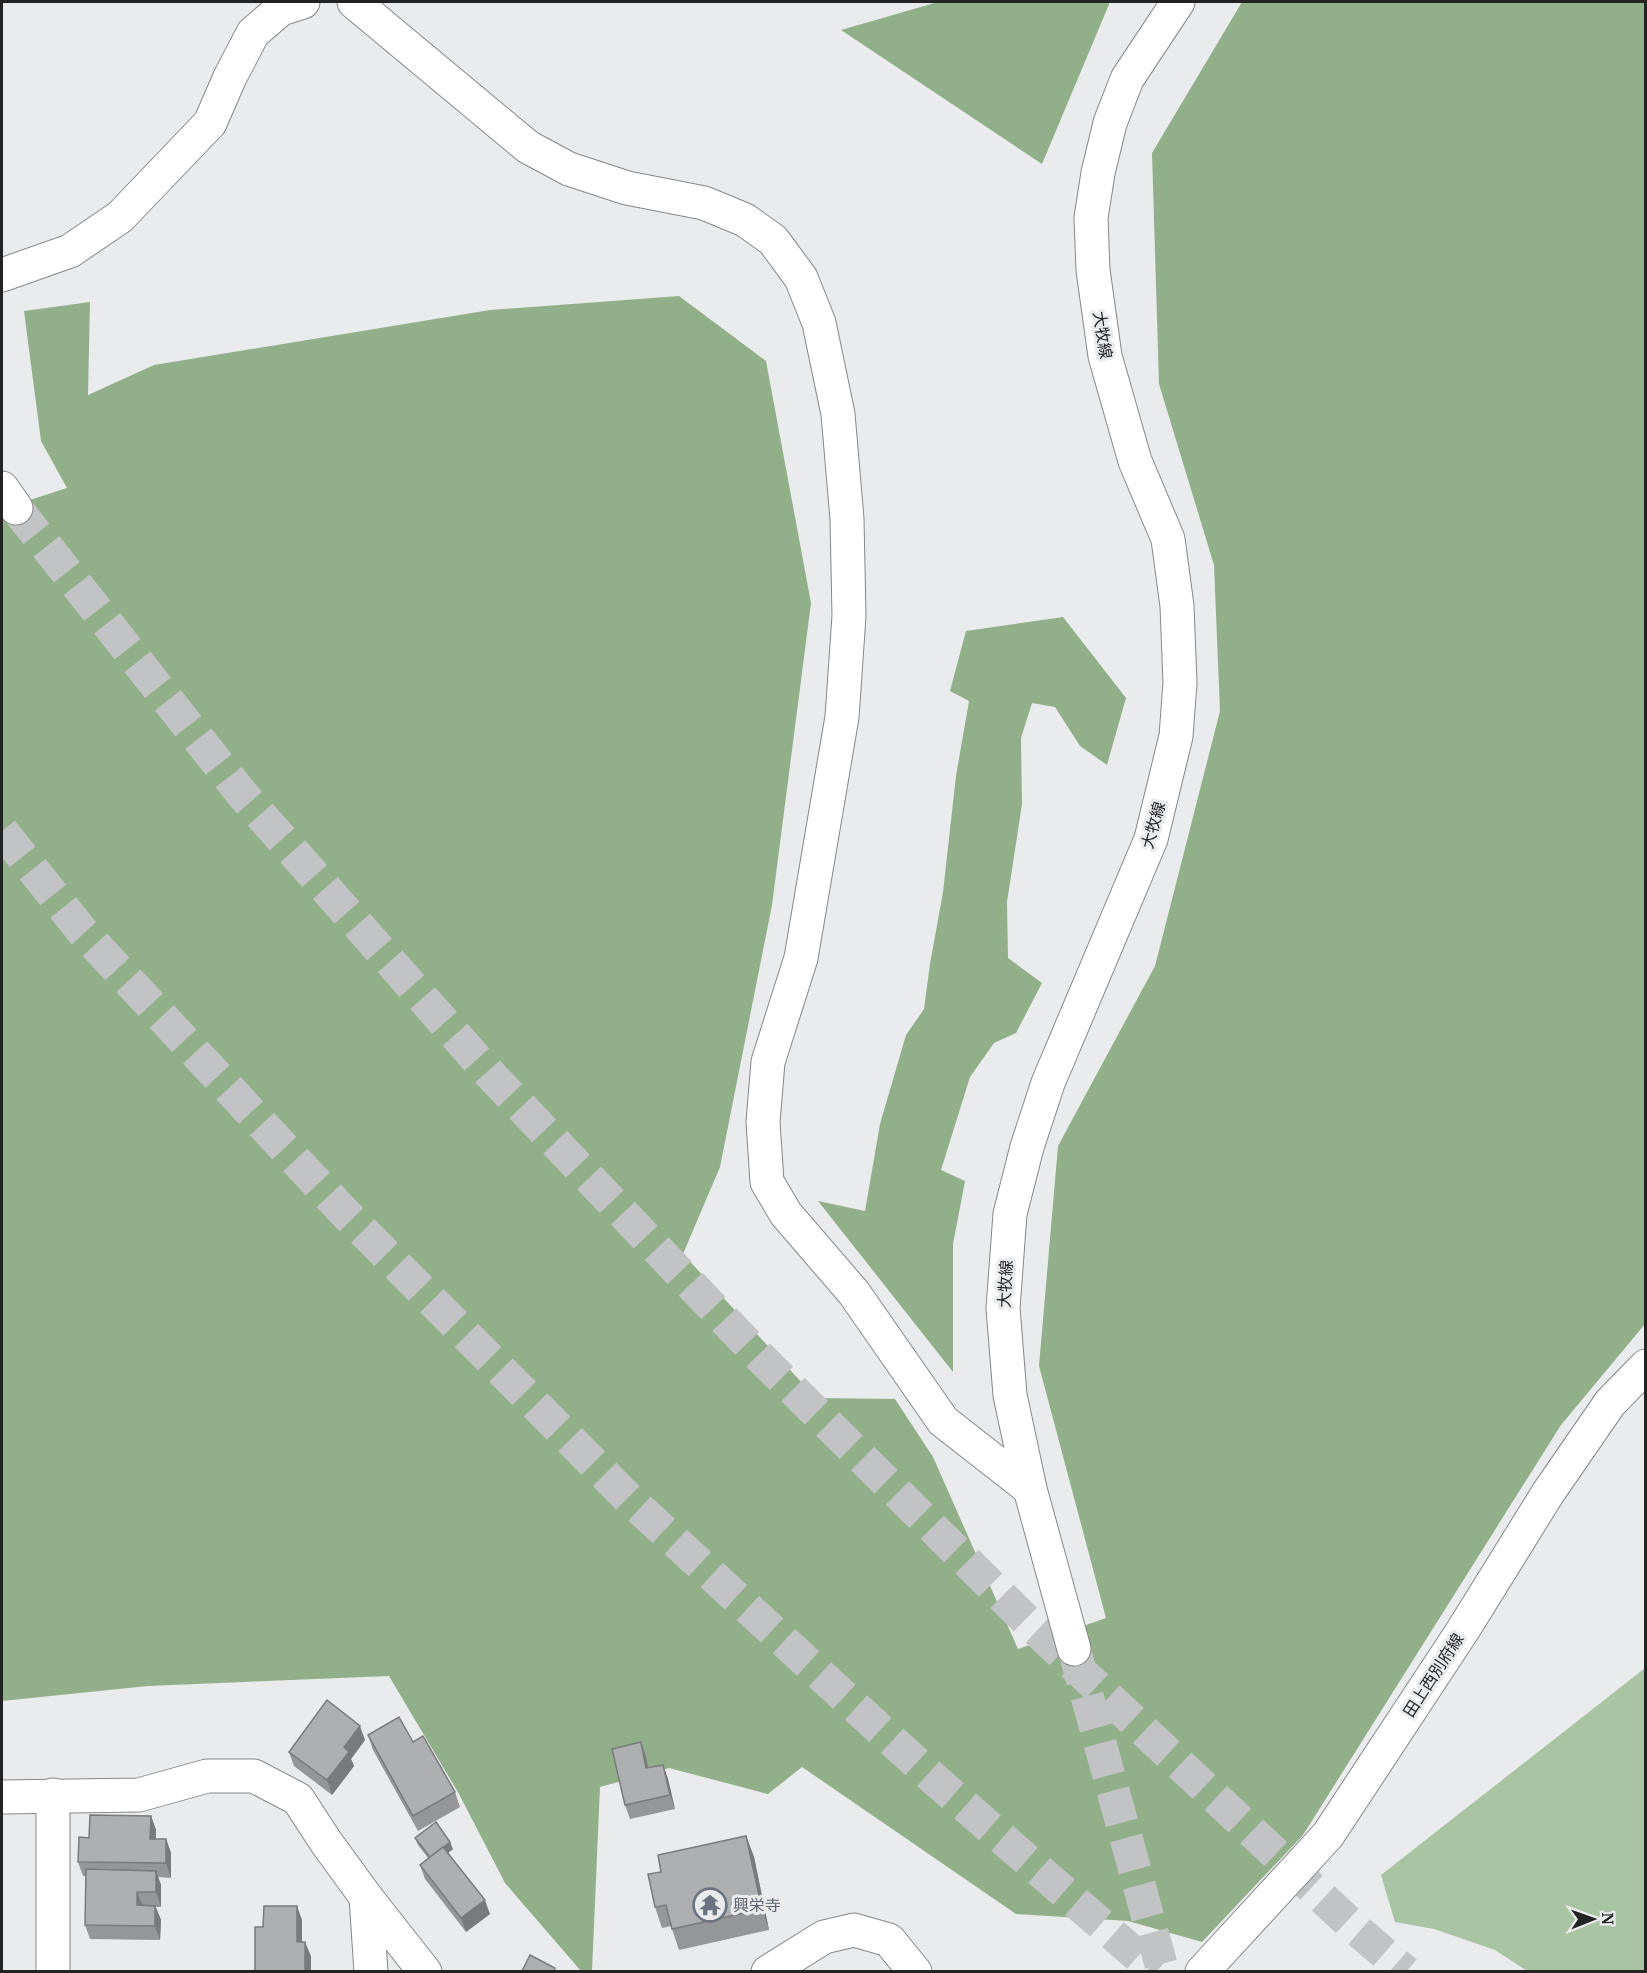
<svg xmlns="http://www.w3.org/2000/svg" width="1647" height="1973" viewBox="0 0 1647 1973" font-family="'PT Serif','Noto Sans JP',serif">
  <rect width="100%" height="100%" fill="#eaebed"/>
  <path fill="#a9c4a2" d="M1645 1668V1971H1527L1495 1950 1434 1929 1395 1922 1381 1875Z"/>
  <g fill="#91b08a">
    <path d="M938 2H1110L1042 164 841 30Z"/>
    <path d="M1242 2H1645V1324L1561 1425 1303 1835 1202 1942 1128 1921 1016 1914 802 1767 768 1794 669 1768 600 1787 592 1971H581L505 1883 459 1794 389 1676 148 1686 2 1701V509L67 488 41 441 24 311 90 302 88 395 154 365 490 310 679 296 766 361 811 603 772 905 720 1167 683 1254 816 1398 895 1399 933 1457 1018 1649 1106 1618 1039 1366 1058 1146 1155 966 1220 711 1214 565 1159 384 1152 153Z"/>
    <path d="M1063 617 1126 698 1107 765 1080 746 1055 707 1032 703 1021 738 1022 804 1007 902 1008 958 1042 983 1016 1033 994 1043 970 1077 941 1170 965 1181 953 1244V1372L818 1201 865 1211 880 1124 906 1035 924 1009 930 964 943 892 956 776 969 701 950 691 966 631Z"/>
  </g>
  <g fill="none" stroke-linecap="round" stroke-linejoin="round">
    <path stroke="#c2c3c5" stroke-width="33" stroke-dasharray="33 16" stroke-linecap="butt" d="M1074 1649 1163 1972"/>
    <g stroke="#c2c3c5" stroke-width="33" stroke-dasharray="33 16" stroke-linecap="butt">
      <path d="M16 508 242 794 488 1072 763 1360 1033 1627 1356 1929 1406 1972"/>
      <path d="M2 831 82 931 341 1209 629 1499 934 1779 1156 1972"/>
    </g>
    <g stroke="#868789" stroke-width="35">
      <g id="minor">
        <path d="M354 2 528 147 569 169 627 188 704 203 745 220 773 240 801 278 819 323 838 414 847 519 849 616 842 717 801 958 768 1062 763 1122 767 1182 786 1214 854 1293 943 1421 1030 1489"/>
        <path d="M2 275 70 251 120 217 210 123 230 77 253 33 281 9 303 2"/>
        <path d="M2 1797 139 1795 207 1776H254L298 1799 326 1842 366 1897 425 1972"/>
        <path d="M366 1897 371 1972"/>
        <path d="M53 1972V1795"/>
        <path d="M768 1972 824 1937 854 1930 889 1940 915 1972"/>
      </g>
    </g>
    <g stroke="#868789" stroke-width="35">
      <g id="tertiary">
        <path d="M1074 1649 1030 1489 1010 1395 1003 1308 1010 1214 1027 1147 1048 1083 1151 839 1176 736 1180 683 1177 606 1168 539 1135 461 1105 356 1093 270 1091 218 1098 173 1110 123 1127 79 1178 2"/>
        <path d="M1202 1972 1328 1835 1463 1630 1548 1493 1610 1403 1646 1366"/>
      </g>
    </g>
    <g stroke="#868789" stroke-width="35">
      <path id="motorway" d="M2 488 16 508"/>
    </g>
    <use href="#minor" stroke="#fff" stroke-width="33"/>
    <use href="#tertiary" stroke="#fff" stroke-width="33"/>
    <use href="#motorway" stroke="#fff" stroke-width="33"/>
  </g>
  <g fill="#959698">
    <path d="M368 1735 413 1742 455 1792 460 1807 418 1831 373 1750Z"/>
    <path d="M365 1740 351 1759 354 1766 332 1795 294 1766 289 1752Z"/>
    <path d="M641 1742 646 1757 648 1768 663 1765 668 1779 675 1809 630 1819 625 1805Z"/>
    <path d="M151 1816 156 1830V1839H166L171 1853V1878L158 1877 161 1885V1907H156L161 1920 160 1940 90 1939 85 1925 86 1876H83L78 1862 89 1838Z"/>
    <path d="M746 1836 754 1857 769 1930 679 1950 671 1926 662 1928 655 1907 661 1872Z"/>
    <path d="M415 1838 453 1849 448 1853 490 1914 466 1932 425 1879 420 1865 428 1858 418 1845Z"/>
  </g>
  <g fill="#797a7c">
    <path d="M360 1726 365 1740 351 1759 354 1766 332 1795 327 1780 344 1747Z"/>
    <path d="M641 1742 646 1757 651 1783 646 1768Z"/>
    <path d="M663 1765 668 1779 675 1809 670 1795Z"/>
    <path d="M151 1816 156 1830 155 1853 150 1839Z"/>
    <path d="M746 1836 754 1857 769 1930 762 1909Z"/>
    <path d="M166 1839 171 1853V1878L166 1863Z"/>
    <path d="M450 1842 453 1849 433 1865 430 1857Z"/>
    <path d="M156 1871 161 1885V1907L156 1892Z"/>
    <path d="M137 1892 143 1906 137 1905Z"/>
    <path d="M485 1900 490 1914 466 1932 461 1918Z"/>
    <path d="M155 1906 161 1920 160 1940 155 1926Z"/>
    <path d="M297 1906 302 1920V1956L297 1942Z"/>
    <path d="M305 1942 311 1956V1971H305Z"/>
  </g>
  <g fill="#adafb1" stroke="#797a7c" stroke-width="1.5">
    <path d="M327 1700 360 1726 344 1747 349 1752 327 1780 289 1752Z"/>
    <path d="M399 1717 413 1742 423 1736 455 1792 413 1816 368 1735Z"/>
    <path d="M641 1742 646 1768 663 1765 670 1795 625 1805 612 1749Z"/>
    <path d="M90 1815 151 1816 150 1839H166V1863L78 1862 79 1837 89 1838Z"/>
    <path d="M436 1822 450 1842 430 1857 415 1838Z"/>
    <path d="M746 1836 762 1909 672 1929 666 1905 655 1907 648 1874 661 1872 658 1855Z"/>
    <path d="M443 1847 485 1900 461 1918 420 1865Z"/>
    <path d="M86 1869 156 1871V1892H137V1905L155 1906V1926L85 1925Z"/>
    <path d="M264 1906H297V1942H305V1971H255V1927H263Z"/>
    <path d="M530 1955 555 1968 554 1971H522Z"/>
  </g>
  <defs>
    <g id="temple-ring" transform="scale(1.725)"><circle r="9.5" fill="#eaebed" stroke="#6b7280" stroke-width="1.5"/><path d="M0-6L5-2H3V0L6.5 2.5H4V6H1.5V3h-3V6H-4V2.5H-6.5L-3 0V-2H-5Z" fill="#6b7280"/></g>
  </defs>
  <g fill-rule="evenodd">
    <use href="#temple-ring" x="710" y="1905"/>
  </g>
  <g text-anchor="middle" stroke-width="6" stroke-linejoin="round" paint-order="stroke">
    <g font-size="16" fill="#232324" stroke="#eaebed">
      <text transform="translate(1103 335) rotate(81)" y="6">大牧線</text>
      <text transform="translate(1153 825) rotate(-74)" y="6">大牧線</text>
      <text transform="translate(1005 1284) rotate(-87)" y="6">大牧線</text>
      <text transform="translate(1433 1675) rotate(-57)" y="6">田上西別府線</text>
    </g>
    <g font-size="16" fill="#5b616d" stroke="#eaebed" text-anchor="start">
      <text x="733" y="1911">興栄寺</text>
    </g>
  </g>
  <rect width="1647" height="1973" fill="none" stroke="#232324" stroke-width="6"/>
  <g transform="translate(1593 1919) rotate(89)" stroke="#eaebed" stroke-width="4.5" paint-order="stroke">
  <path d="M0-4.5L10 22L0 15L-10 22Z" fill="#232324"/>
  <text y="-9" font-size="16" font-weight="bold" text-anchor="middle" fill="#232324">N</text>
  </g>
</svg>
